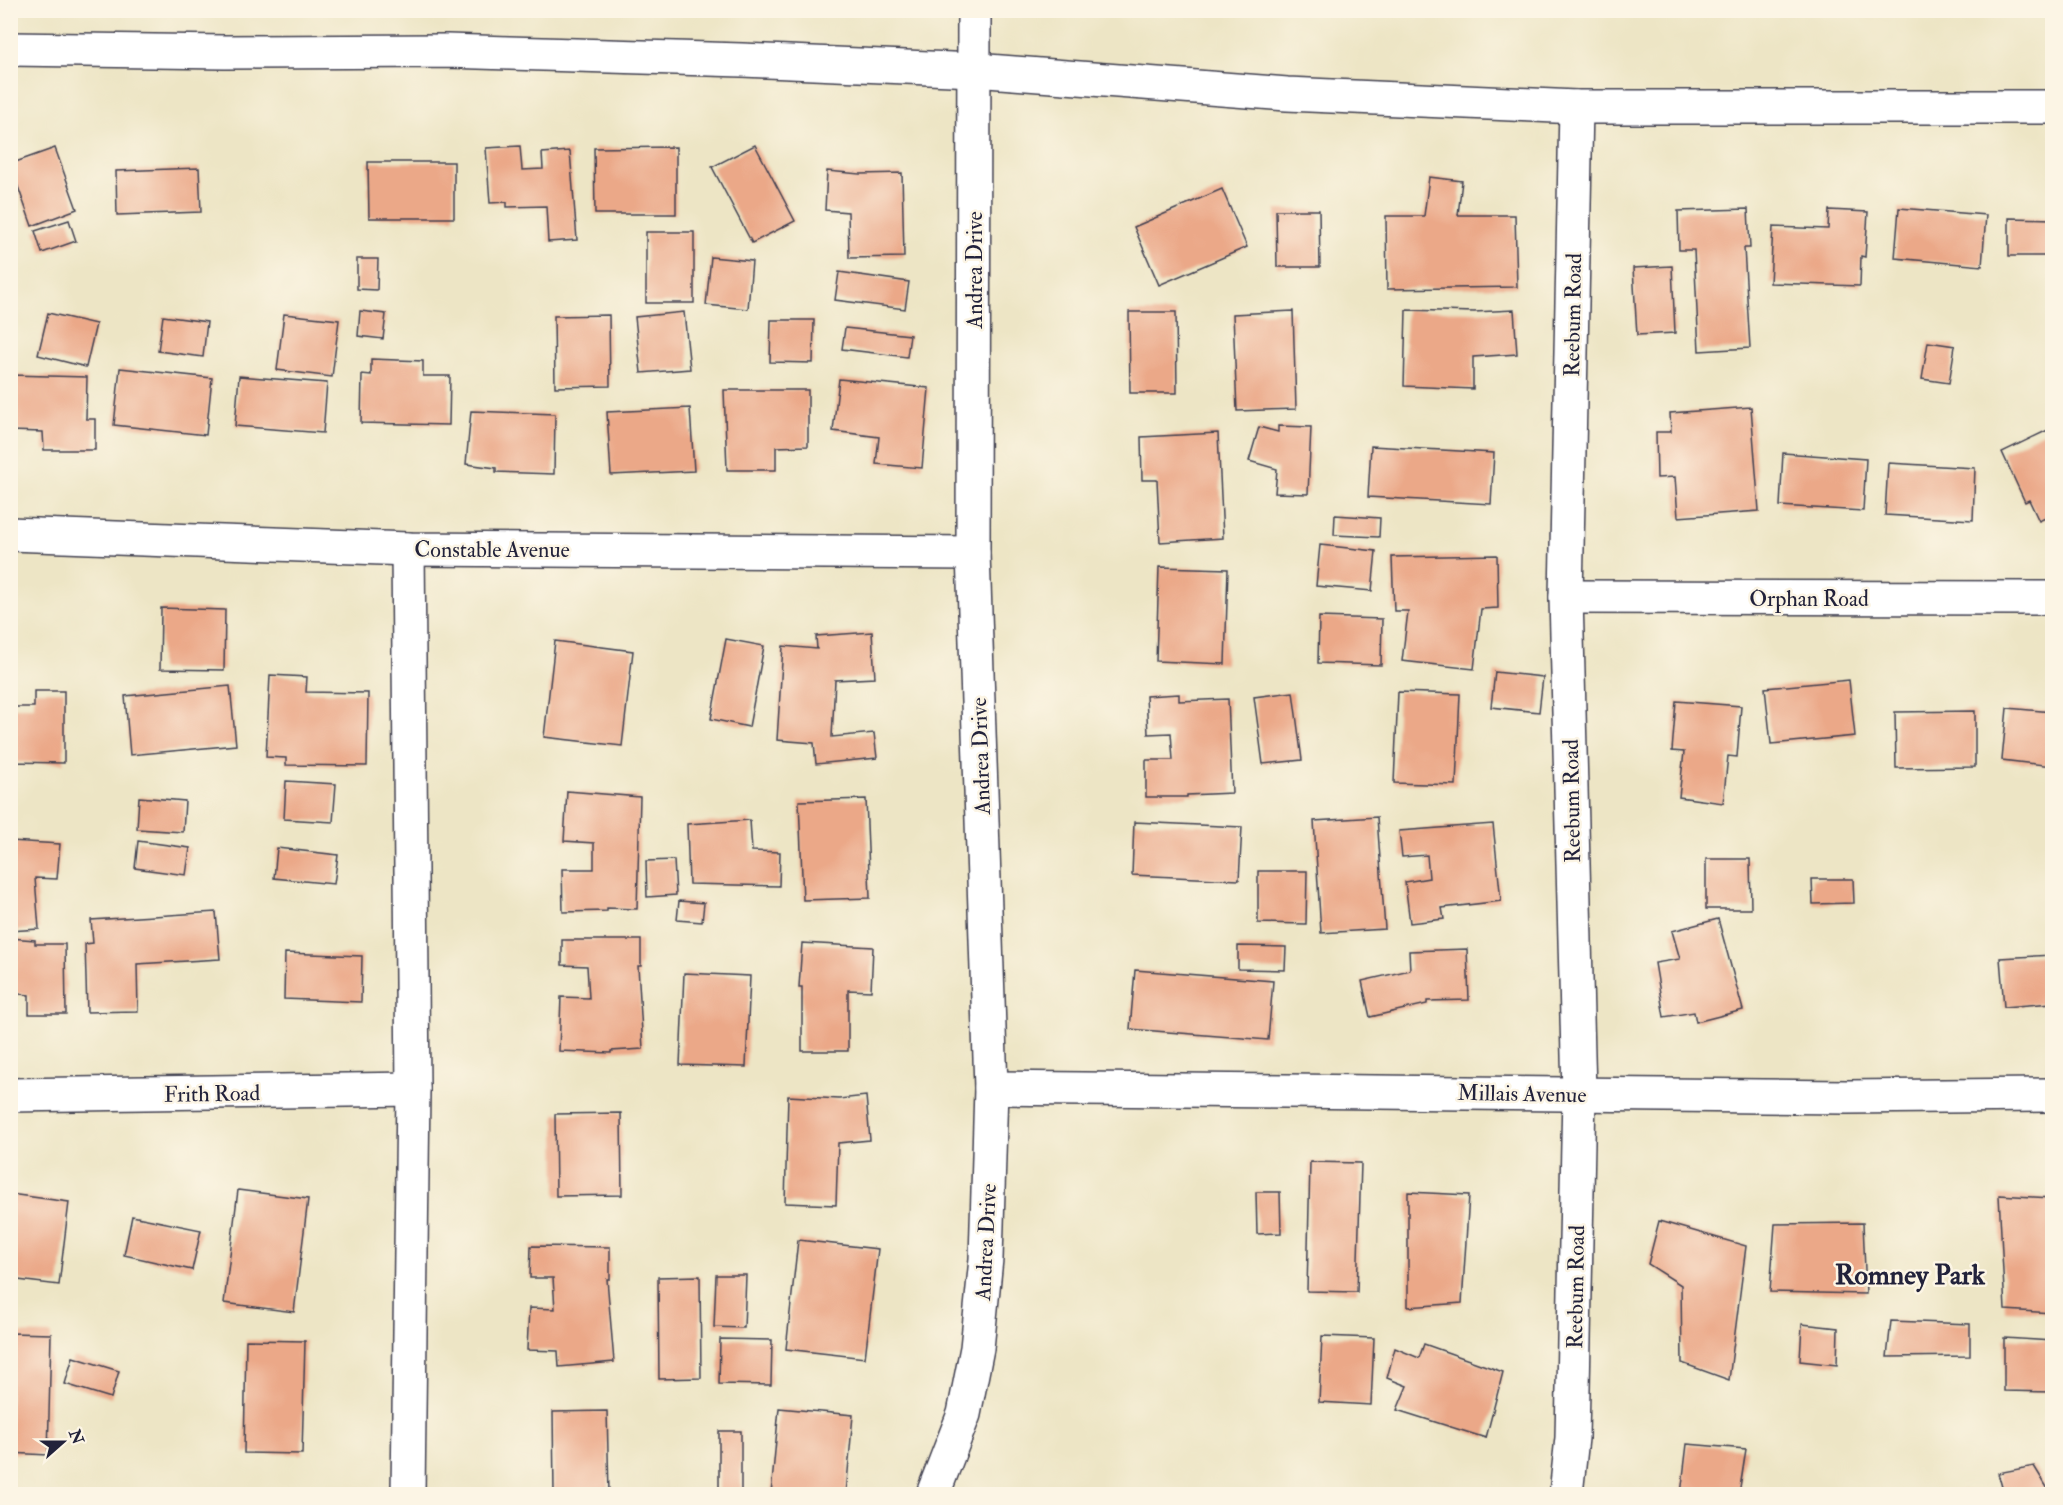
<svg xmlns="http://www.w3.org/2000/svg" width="2063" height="1505" viewBox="0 0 2063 1505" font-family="'IM FELL Double Pica',serif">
  <rect width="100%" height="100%" fill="#fcf5e5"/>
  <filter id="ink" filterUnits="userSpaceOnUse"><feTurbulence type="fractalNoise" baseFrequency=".0167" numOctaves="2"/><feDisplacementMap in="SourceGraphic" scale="12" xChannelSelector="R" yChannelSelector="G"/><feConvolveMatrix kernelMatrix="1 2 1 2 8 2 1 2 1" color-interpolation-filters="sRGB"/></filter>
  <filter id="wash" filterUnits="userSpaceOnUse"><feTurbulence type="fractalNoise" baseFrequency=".008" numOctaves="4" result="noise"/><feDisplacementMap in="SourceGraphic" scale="24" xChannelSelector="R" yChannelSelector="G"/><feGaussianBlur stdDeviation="1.35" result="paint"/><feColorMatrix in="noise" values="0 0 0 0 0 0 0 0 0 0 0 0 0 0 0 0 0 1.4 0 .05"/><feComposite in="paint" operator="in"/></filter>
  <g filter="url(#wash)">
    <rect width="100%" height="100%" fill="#ede5c5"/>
    <g id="blocks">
      <g fill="#eba888">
        <path d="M755 145 795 221 752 243 712 167Z"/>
        <path d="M520 146 522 170 543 169 542 153 570 151 577 240 548 242 546 206 507 207V202L490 203 486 148Z"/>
        <path d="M676 147V214H595L594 148Z"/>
        <path d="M55 148 77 209 32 226 10 164Z"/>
        <path d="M368 162H454V218H369Z"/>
        <path d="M199 168 201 212 117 215 116 171Z"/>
        <path d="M827 171 860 174 902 173 904 257 849 258 848 212 825 210Z"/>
        <path d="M1429 177 1462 181 1458 215H1515L1517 287 1387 289 1386 216H1424Z"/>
        <path d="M1222 189 1247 247 1159 285 1134 227Z"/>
        <path d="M1899 208 1986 215 1982 266 1895 258Z"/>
        <path d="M1748 209 1750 248H1744L1750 348 1699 351 1694 250H1679L1678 211Z"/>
        <path d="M1276 210H1319L1320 267H1277Z"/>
        <path d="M1829 210 1868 212 1865 257 1861 256 1860 286 1770 283 1773 227 1828 229Z"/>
        <path d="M2009 218 2052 219V256H2009Z"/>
        <path d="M69 220 76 241 42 253 35 231Z"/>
        <rect x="646" y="232" width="48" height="71"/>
        <path d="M711 257 752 261 748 309 706 305Z"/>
        <path d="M357 259H378L377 290 357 289Z"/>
        <path d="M1672 266 1675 333 1637 335 1633 268Z"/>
        <path d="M839 272 909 282 905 309 835 300Z"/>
        <path d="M1406 310 1474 312 1514 310 1517 354 1473 357V389L1404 386Z"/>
        <path d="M360 311 386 314 383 339 358 336Z"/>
        <path d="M1293 311 1296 409 1237 411 1233 314Z"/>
        <path d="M684 312 690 369 641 373 635 317Z"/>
        <path d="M1129 312H1176L1177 393H1130Z"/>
        <path d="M48 313 96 324 86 367 38 355Z"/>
        <path d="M284 314 339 320 332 377 277 370Z"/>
        <path d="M609 315 610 386 555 387 554 316Z"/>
        <path d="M163 316 207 322 203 357 158 351Z"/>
        <path d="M771 320H814L813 363 770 362Z"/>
        <path d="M845 328 910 335 907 357 842 349Z"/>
        <path d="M1928 342 1955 346 1949 383 1922 379Z"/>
        <path d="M371 359 423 361V376H450L449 425 361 423 362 374 371 375Z"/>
        <path d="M120 368 212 378 206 435 114 425Z"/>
        <path d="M10 375 87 377 86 419H95V450H44L43 432 10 431Z"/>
        <path d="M239 376 327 383 323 433 235 426Z"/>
        <path d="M839 379 929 388 922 468 876 464 879 437 833 431Z"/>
        <path d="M724 390H808V446L776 447V470H727Z"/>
        <path d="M1751 407 1759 511 1678 517 1675 477 1657 478 1656 432H1671L1670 413Z"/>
        <path d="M690 408 694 471 611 475 607 412Z"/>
        <path d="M471 411 555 414 554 474 496 472V468L466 464Z"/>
        <path d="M1278 426 1311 427 1308 494 1275 493 1277 469 1249 461 1259 427 1278 432Z"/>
        <path d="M2052 428V515L2039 521 2029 500 2025 502 2002 452Z"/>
        <path d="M1218 433 1223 538 1160 542 1157 480H1142L1141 437Z"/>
        <path d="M1371 446 1494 453 1491 504 1368 497Z"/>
        <path d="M1783 453 1866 459 1863 511 1780 506Z"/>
        <path d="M1888 463 1975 468 1973 520 1885 515Z"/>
        <path d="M1335 515 1380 518 1379 537 1334 535Z"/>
        <path d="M1320 545 1376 551 1372 591 1316 586Z"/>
        <path d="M1497 555 1498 608 1481 609 1474 669 1402 661 1408 611H1394L1392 557Z"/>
        <path d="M1159 567 1228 569 1225 664 1156 661Z"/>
        <path d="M161 608 225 610 224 670 160 669Z"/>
        <path d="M1319 617 1382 619 1381 665 1318 663Z"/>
        <path d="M872 632 875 678 835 680 832 737 874 733 877 758 816 764 814 743 777 740 783 646 817 649 816 636Z"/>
        <path d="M726 639 764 646 749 727 711 719Z"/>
        <path d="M555 641 633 651 622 746 544 737Z"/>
        <path d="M1495 672 1543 677 1539 712 1491 707Z"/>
        <path d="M270 675 307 677 306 692 368 693 367 766 286 765V758L266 757Z"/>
        <path d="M1849 680 1855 736 1771 744 1765 688Z"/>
        <path d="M230 686 236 745 130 755 125 696Z"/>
        <path d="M34 691H64V763L10 762V707H34Z"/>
        <path d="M1293 692 1302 760 1263 764 1254 697Z"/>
        <path d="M1398 692 1460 694 1456 785 1394 783Z"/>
        <path d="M1179 694V701L1228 699 1232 793 1187 795V797H1146V760H1173L1171 733 1148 734 1146 696Z"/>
        <path d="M1676 701 1741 706 1737 757 1728 756 1723 803 1679 797 1684 752 1672 751Z"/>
        <path d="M2007 708 2052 712V766L2002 760Z"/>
        <path d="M1975 711V767L1896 768 1895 712Z"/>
        <path d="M286 781 336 784 333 822 284 819Z"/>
        <path d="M567 791 640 797 637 909 607 908V911L563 912 562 869H594V843L564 841Z"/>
        <path d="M139 797 185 801 183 832 137 829Z"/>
        <path d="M866 799 870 898 803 900 799 801Z"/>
        <path d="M1377 817 1385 929 1321 933 1314 821Z"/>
        <path d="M750 820 752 851 780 852 779 886 689 884 687 824Z"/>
        <path d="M1134 822 1242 827 1239 880 1132 875Z"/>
        <path d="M1493 824 1501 901 1442 908 1444 919 1410 923 1405 882 1429 878 1427 855 1402 857 1399 831Z"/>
        <path d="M10 841 60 844 57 879 35 878 39 929 10 931Z"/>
        <path d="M138 841 190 848 186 875 135 868Z"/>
        <path d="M277 848 338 855 334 884 274 878Z"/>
        <path d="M1706 859H1750L1751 909H1706Z"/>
        <path d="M674 860 676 895 647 897 646 861Z"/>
        <path d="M1258 871H1307L1306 924 1258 923Z"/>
        <path d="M1812 879H1853L1854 903 1813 904Z"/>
        <path d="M679 901 704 903 702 922 677 920Z"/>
        <path d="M216 912 220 959 137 964 138 1011 87 1012 85 944 93 943 91 920Z"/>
        <path d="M1718 919 1743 1010 1696 1022 1694 1012 1664 1017 1655 963 1680 959 1672 931Z"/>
        <path d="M10 938 35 940V944H65L66 1014H29V995L10 993Z"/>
        <path d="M562 940H641V966H638L643 1049 611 1051V1053L559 1051 561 997 589 998 587 966 562 965Z"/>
        <path d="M802 943 873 947 871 991 848 990V1051H802V987H799Z"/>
        <path d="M1238 946 1286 947 1285 970 1238 969Z"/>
        <path d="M1467 949 1469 1000 1427 1001V1004L1370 1017 1362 981 1410 970 1409 951Z"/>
        <path d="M285 953 362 956 361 1002 284 999Z"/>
        <path d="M2052 955V1003L2004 1007 2000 958Z"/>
        <path d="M1135 970 1273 981 1268 1040 1130 1029Z"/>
        <path d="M684 973 750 976 746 1067 680 1065Z"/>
        <path d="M788 1096 839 1099 866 1096 870 1140 838 1143 836 1205 785 1203Z"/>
        <path d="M621 1113 622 1195 556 1196 555 1114Z"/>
        <path d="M1310 1162 1361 1163 1357 1292 1307 1291Z"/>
        <path d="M238 1190 308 1199 294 1312 224 1303Z"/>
        <path d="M1256 1192H1280L1281 1233 1257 1234Z"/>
        <path d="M1408 1192 1469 1195 1462 1303 1408 1307Z"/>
        <path d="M10 1194 69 1202 59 1285 10 1279Z"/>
        <path d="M1999 1195 2052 1198V1313L2005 1310Z"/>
        <path d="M132 1216 201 1230 192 1270 124 1255Z"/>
        <path d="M1659 1221 1746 1246 1729 1380 1682 1363 1681 1285 1648 1264Z"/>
        <path d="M1863 1223 1866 1294 1770 1292 1775 1224Z"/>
        <path d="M798 1240 878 1249 865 1358 786 1349Z"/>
        <path d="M531 1246 610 1247V1279H607L614 1362 559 1367 558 1351 527 1350 529 1308 555 1309 553 1278H530Z"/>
        <path d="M716 1275H746L744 1328 714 1327Z"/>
        <path d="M700 1276 701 1378 659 1379 658 1277Z"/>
        <path d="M1891 1321 1970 1324V1356L1887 1357Z"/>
        <path d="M1802 1324 1838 1328 1837 1365 1800 1361Z"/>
        <path d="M10 1333 51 1334 48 1455 10 1453Z"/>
        <path d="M1322 1336 1374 1338 1371 1405 1319 1402Z"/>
        <path d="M2004 1338 2052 1341V1392L2004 1391Z"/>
        <path d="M720 1339 772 1340 771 1385 719 1384Z"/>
        <path d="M246 1340 305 1341 302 1454 244 1453Z"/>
        <path d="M1424 1344 1503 1372 1486 1438 1397 1410 1407 1386 1387 1378 1395 1348 1419 1358Z"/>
        <path d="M73 1357 119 1371 111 1398 65 1384Z"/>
        <path d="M779 1408 853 1415 846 1494H771Z"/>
        <path d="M607 1411 609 1494H554L553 1412Z"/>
        <rect x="719" y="1431" width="22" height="63"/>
        <path d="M1687 1444 1746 1449 1739 1494H1681Z"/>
        <path d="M2034 1466 2051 1494H2004L1998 1473Z"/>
        <path d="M1971 1491 1972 1494H1918V1493Z"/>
      </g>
    </g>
  </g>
  <g filter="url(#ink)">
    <use href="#blocks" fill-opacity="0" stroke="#403f50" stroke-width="1.5"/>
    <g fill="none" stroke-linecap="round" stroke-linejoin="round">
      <g stroke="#403f50" stroke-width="36">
        <g id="street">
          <path d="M10 49 225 52 447 51 742 60 975 70 1287 94 1576 107H2052"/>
          <path d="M10 534 408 549 973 553"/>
          <path d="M408 549 413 1089 408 1494"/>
          <path d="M1566 597 2052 598"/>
          <path d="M991 1088 1847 1097 2052 1095"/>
          <path d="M10 1095 413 1089"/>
          <path d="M933 1494 964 1414 977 1348 986 1259 991 1088 973 553 974 10"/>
          <path d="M1566 1494 1572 1438 1579 1093 1566 597 1576 107"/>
        </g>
      </g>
      <use href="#street" stroke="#fff" stroke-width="33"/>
    </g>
  </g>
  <g text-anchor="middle" stroke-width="5" stroke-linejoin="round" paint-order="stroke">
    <g font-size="22" fill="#22223b" stroke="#fcf5e5">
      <text transform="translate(974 270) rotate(-90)" y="8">Andrea Drive</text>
      <text transform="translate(1572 315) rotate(-89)" y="8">Reebum Road</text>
      <text x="492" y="557">Constable Avenue</text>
      <text x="1809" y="606">Orphan Road</text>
      <text transform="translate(980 756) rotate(-92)" y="8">Andrea Drive</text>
      <text transform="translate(1571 801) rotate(-91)" y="8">Reebum Road</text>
      <text transform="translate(212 1093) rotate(-1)" y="8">Frith Road</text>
      <text transform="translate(1522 1093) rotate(1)" y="8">Millais Avenue</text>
      <text transform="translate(985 1242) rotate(-87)" y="8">Andrea Drive</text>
      <text transform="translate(1575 1287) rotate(-89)" y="8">Reebum Road</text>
    </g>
    <g font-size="28" font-weight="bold" fill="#22223b" stroke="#fcf5e5">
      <text x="1910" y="1284">Romney Park</text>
    </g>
  </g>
  <rect width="2063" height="1505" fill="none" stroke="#fcf5e5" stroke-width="36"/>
  <g transform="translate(63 1442) rotate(69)" stroke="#fcf5e5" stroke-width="4.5" paint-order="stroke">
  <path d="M0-4.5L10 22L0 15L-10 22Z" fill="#22223b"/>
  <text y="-9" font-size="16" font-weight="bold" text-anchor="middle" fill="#22223b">N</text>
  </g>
</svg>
